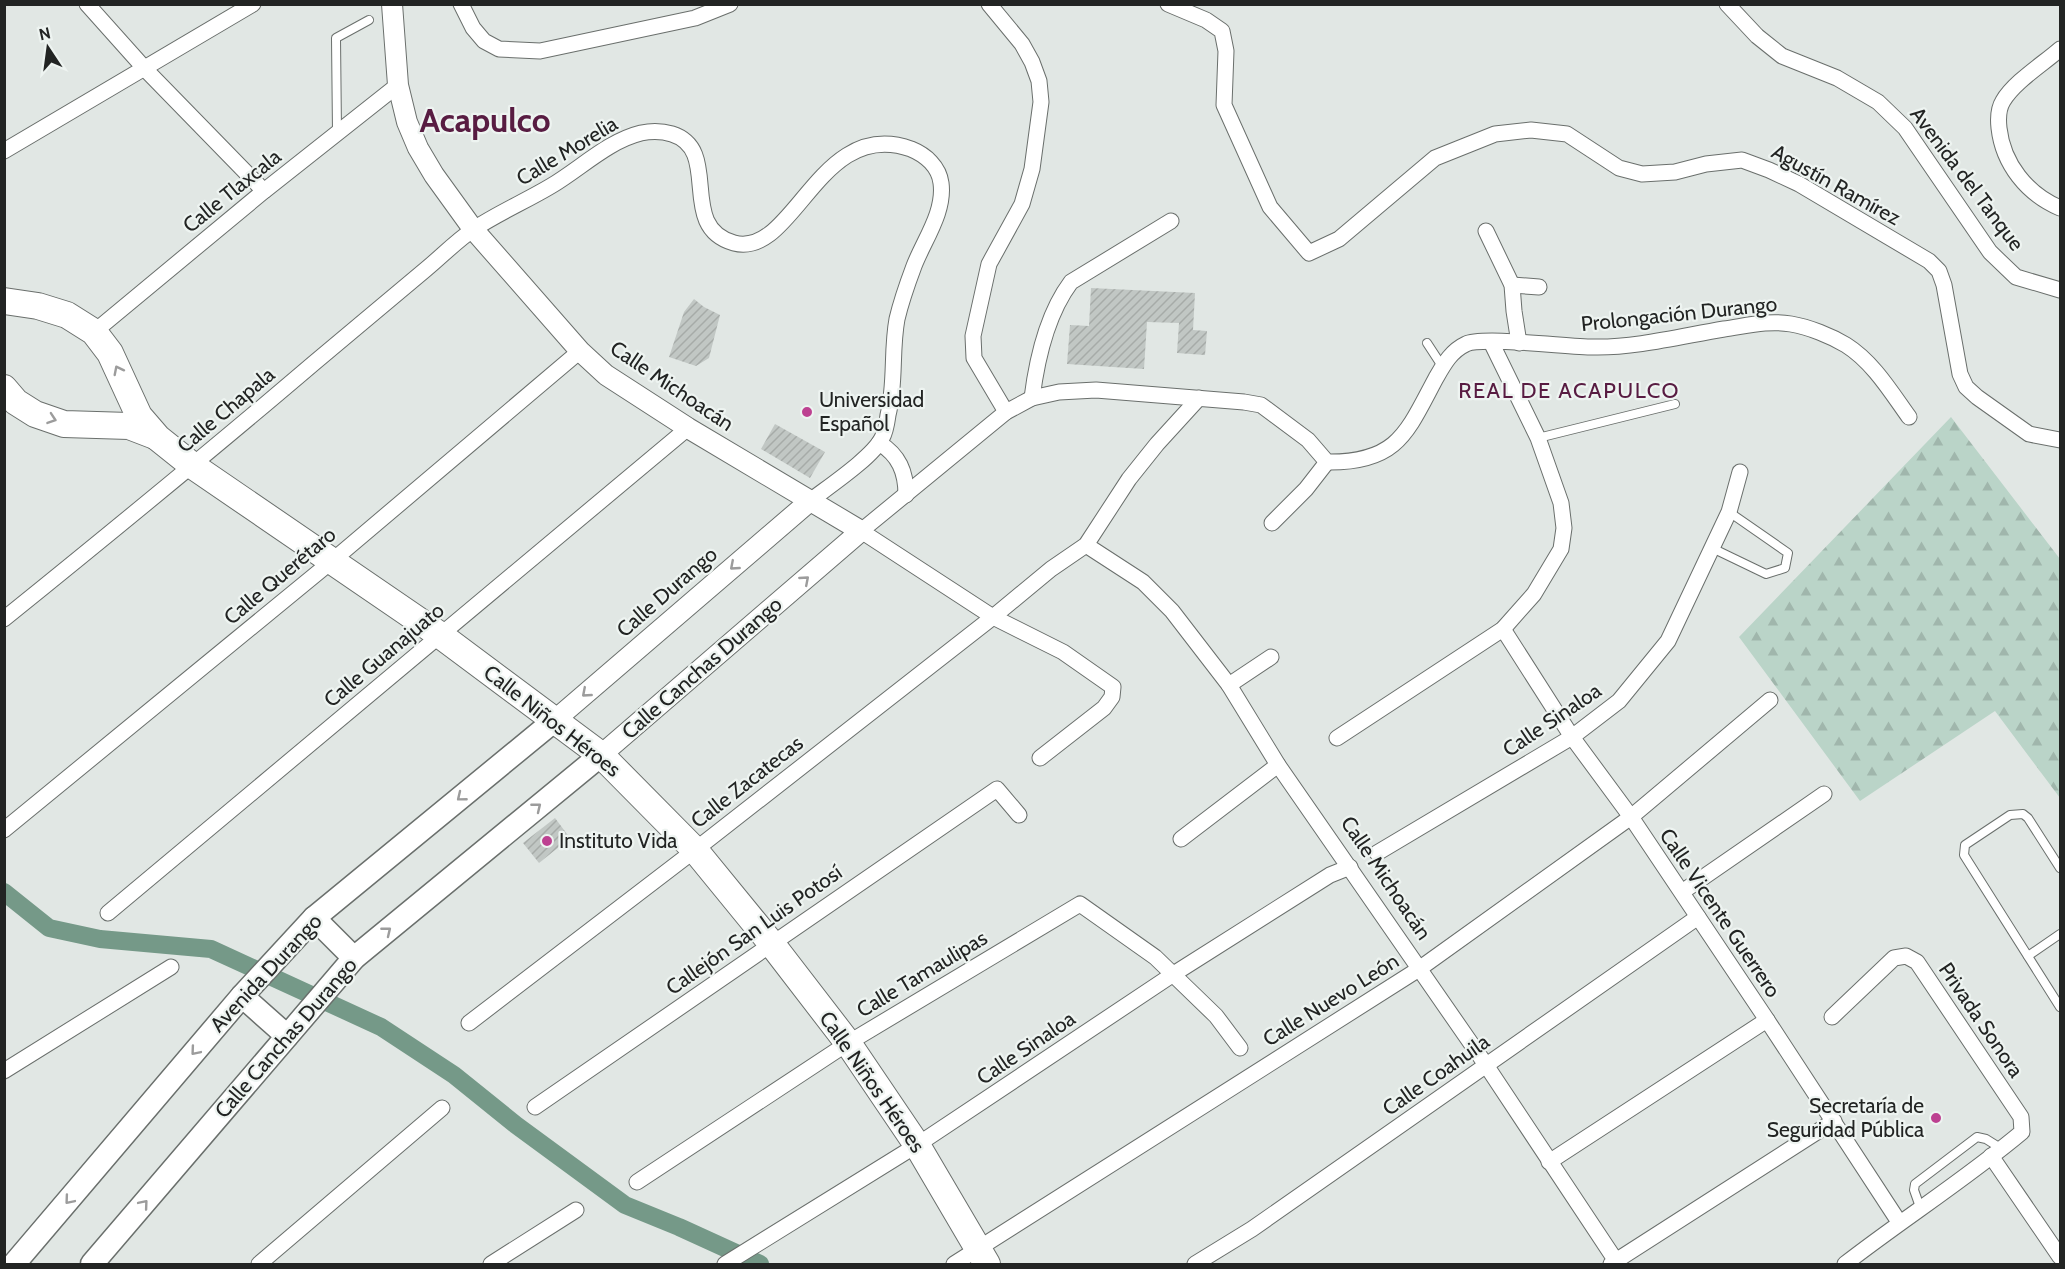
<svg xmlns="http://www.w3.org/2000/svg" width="2065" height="1269" viewBox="0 0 2065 1269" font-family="Cabin,sans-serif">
  <defs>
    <pattern id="forest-firs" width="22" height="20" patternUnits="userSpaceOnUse" patternTransform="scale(1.5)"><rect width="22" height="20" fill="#bad4c8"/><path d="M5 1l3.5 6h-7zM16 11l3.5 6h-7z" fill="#a0b6ac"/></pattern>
    <pattern id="building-hatch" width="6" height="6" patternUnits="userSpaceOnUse" patternTransform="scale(1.5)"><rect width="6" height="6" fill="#c1c7c4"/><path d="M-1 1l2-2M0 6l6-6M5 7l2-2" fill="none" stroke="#a6aba8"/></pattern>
  </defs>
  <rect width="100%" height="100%" fill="#e1e7e4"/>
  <path fill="url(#forest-firs)" d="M1951 417 2060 559V798L1995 711 1860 801 1739 637Z"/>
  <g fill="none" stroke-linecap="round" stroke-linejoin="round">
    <path stroke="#759988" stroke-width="18" d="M4 892 49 928 100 939 211 949 381 1027 454 1075 516 1125 625 1205 679 1227 760 1264"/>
  </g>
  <g fill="url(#building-hatch)">
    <path d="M1091 288 1195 293 1193 330 1207 331 1205 355 1177 353 1179 323 1147 322 1144 369 1067 364 1070 325 1089 326Z"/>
    <path d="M694 299 704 307 720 315 709 358 696 366 669 357 684 312Z"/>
    <path d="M775 424 825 452 810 478 761 449Z"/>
    <path d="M555 818 570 838 539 863 523 843Z"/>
  </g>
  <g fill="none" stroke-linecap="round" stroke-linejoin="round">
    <g stroke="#6a6f6c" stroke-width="10">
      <g id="service">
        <path d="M337 132 336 38 369 20"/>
        <path d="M1427 343 1442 366"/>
        <path d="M1538 438 1675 404"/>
        <path d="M1712 548 1766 574 1785 568 1788 553 1729 512"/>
        <path d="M2060 868 2028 818 2023 814 2010 815 1965 845 1964 855 2060 1007"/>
        <path d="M2028 956 2060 934"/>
        <path d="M1920 1207 1914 1190 1915 1184 1977 1137 1986 1139 2002 1149"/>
      </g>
    </g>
    <g stroke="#6a6f6c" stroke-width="17">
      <g id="minor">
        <path d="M87 4 146 70 264 191"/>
        <path d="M461 4 473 28 484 41 499 49 540 51 695 18 730 4"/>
        <path d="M989 4 1022 44 1032 62 1039 81 1041 102 1032 169 1022 204 989 264 973 336 974 358 1006 412"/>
        <path d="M1168 4 1206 20 1222 31 1226 51 1224 105 1270 207 1309 253 1339 239 1435 158 1495 134 1531 130 1567 134 1619 168 1642 174 1675 172 1706 164 1742 160 1769 170 1799 184 1929 261 1939 271 1944 285 1960 374 1966 387 1977 397 2029 434 2060 440"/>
        <path d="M1727 4 1757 36 1782 56 1837 78 1878 102 1905 128 1990 252 2016 277 2060 290"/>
        <path d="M2060 49C2043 64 2014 82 2003 101 1998 109 1998 119 1999 128 2003 164 2027 194 2060 208"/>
        <path d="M4 151 253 4"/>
        <path d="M1486 231 1512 285 1514 311 1519 343"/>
        <path d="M1512 285 1539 287"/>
        <path d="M94 332 264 191 398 85"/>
        <path d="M1032 398C1037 358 1047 314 1071 282L1171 221"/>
        <path d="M879 443C899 455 906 472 906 495"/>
        <path d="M1272 523 1306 489 1327 462"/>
        <path d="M1086 545 1143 582 1172 611 1229 685 1278 765 1486 1065 1618 1264"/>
        <path d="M4 619C108 535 212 450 314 363 351 332 388 301 425 270 441 257 456 241 474 229 498 213 526 201 551 186 580 169 608 141 641 133 651 131 662 131 672 134 723 150 676 227 734 243 794 259 819 116 911 149 926 155 939 167 941 183 945 212 924 240 914 266 908 282 901 302 897 319 891 351 896 383 888 415 887 422 886 431 882 438 873 457 828 487 810 501"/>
        <path d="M1503 629 1572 737 1631 817 1767 1020 1899 1222"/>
        <path d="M1229 685 1271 657"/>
        <path d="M1337 738 1503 629 1534 594 1561 549 1564 528 1561 503 1538 438 1491 342"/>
        <path d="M1040 758 1104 708 1112 697 1113 687 1063 652 993 617 861 531 1006 412 1032 398 1059 392 1096 390 1244 402 1261 405 1308 440 1327 462C1398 463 1407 432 1436 378 1444 364 1451 351 1466 344 1482 336 1568 347 1593 347 1635 348 1682 336 1724 329 1746 326 1768 320 1791 324 1809 327 1831 336 1846 345 1873 362 1891 392 1909 417"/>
        <path d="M4 830 332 561 580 351"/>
        <path d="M1181 839 1278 765"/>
        <path d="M1377 853 1572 737 1619 701 1668 641 1729 512 1740 472"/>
        <path d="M1682 892 1824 794"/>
        <path d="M108 913 688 428"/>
        <path d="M1832 1017 1894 958 1906 956 1917 962 2021 1117 2022 1132C1966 1179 1903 1219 1845 1264"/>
        <path d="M469 1023 695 850 993 617 1051 569 1086 545 1129 479 1157 444 1199 398"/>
        <path d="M4 1071 171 967"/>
        <path d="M535 1107 997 789 1019 815"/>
        <path d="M1991 1156 2060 1257"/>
        <path d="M1549 1162 1767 1020"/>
        <path d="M637 1182 848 1043 1080 904 1155 957 1216 1016 1240 1048"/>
        <path d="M259 1264 442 1108"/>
        <path d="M491 1264 576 1210"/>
        <path d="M725 1264 917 1145 1172 975 1330 875 1350 867"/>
        <path d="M954 1264 1419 969 1631 817 1770 700"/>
        <path d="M1195 1264 1252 1229 1698 917"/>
        <path d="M1611 1264 1834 1121"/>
      </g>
    </g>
    <g stroke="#6a6f6c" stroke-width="22">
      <g id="tertiary">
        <path d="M392 4 398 85 407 122 418 148 434 175 473 229 580 351 606 375 688 428 861 531 601 755"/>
        <path d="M555 720 810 501"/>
      </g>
    </g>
    <g stroke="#6a6f6c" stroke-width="25">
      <g id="secondary">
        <path d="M314 918 354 958"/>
        <path d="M242 996 287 1036"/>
        <path d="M14 1264 242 996 314 918 555 720"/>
        <path d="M92 1264 354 958 601 755"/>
      </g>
    </g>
    <g stroke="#6a6f6c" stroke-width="28">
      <g id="primary">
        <path d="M4 301 38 306 67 315 94 332 110 353 139 416 158 438 193 466 440 635 601 755 695 850 771 943 848 1043 917 1145 987 1264"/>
        <path d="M4 388 16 402 35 414 64 424 129 426 155 436"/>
      </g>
    </g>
    <use href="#service" stroke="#fff" stroke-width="8"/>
    <use href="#minor" stroke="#fff" stroke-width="15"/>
    <use href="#tertiary" stroke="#fff" stroke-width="20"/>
    <use href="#secondary" stroke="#fff" stroke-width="22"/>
    <use href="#primary" stroke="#fff" stroke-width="26"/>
  </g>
  <defs><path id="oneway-chevron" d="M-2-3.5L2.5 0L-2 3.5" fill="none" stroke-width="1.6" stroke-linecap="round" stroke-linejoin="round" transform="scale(1.5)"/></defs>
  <g stroke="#9c9c9c">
    <use href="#oneway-chevron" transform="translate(118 370) rotate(-117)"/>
    <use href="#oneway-chevron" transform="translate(52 419) rotate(19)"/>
    <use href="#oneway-chevron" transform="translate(734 566) rotate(139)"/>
    <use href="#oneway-chevron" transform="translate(805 580) rotate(-41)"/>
    <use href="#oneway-chevron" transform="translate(586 693) rotate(139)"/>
    <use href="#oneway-chevron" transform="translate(461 797) rotate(141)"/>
    <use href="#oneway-chevron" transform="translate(537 807) rotate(-39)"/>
    <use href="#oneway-chevron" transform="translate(387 931) rotate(-39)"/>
    <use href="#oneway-chevron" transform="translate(195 1051) rotate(130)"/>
    <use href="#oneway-chevron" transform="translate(69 1200) rotate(130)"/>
    <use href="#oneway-chevron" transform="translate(144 1204) rotate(-50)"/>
  </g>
  <g fill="#bd4191" stroke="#eef4f1" stroke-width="2">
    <circle cx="807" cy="412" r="6"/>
    <circle cx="547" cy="841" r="6"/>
    <circle cx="1936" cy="1118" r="6"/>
  </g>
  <g text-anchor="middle" stroke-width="4.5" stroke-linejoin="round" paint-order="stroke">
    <g font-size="21" fill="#222423" stroke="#eef4f1">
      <text transform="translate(567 151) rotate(-31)" y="7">Calle Morelia</text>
      <text transform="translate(1967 179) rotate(53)" y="7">Avenida del Tanque</text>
      <text transform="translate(1836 185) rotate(29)" y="7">Agustín Ramírez</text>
      <text transform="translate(232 191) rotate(-39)" y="7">Calle Tlaxcala</text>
      <text transform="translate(1679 314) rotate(-6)" y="7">Prolongación Durango</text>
      <text transform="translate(672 386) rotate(34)" y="7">Calle Michoacán</text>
      <text transform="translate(226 410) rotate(-40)" y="7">Calle Chapala</text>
      <text transform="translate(280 576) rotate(-40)" y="7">Calle Querétaro</text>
      <text transform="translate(667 592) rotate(-41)" y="7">Calle Durango</text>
      <text transform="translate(384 655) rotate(-40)" y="7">Calle Guanajuato</text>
      <text transform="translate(702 668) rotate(-41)" y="7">Calle Canchas Durango</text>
      <text transform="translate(1552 720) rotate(-34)" y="7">Calle Sinaloa</text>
      <text transform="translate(552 721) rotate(38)" y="7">Calle Niños Héroes</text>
      <text transform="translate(747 782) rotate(-38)" y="7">Calle Zacatecas</text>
      <text transform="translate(1386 878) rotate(56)" y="7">Calle Michoacán</text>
      <text transform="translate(1720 913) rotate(56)" y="7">Calle Vicente Guerrero</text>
      <text transform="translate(754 930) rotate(-35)" y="7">Callejón San Luis Potosí</text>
      <text transform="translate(266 973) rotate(-47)" y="7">Avenida Durango</text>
      <text transform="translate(922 974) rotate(-31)" y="7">Calle Tamaulipas</text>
      <text transform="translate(1331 1000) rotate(-32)" y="7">Calle Nuevo León</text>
      <text transform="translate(1981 1020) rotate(56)" y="7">Privada Sonora</text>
      <text transform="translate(286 1038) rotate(-49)" y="7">Calle Canchas Durango</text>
      <text transform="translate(1026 1048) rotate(-34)" y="7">Calle Sinaloa</text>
      <text transform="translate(1436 1075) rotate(-35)" y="7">Calle Coahuila</text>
      <text transform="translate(872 1082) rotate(55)" y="7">Calle Niños Héroes</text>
    </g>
    <g font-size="21" fill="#222423" stroke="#eef4f1" text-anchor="start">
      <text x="819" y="407">Universidad<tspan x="819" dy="24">Español</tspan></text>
      <text x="559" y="848">Instituto Vida</text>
      <text x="1924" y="1113" text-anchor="end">Secretaría de<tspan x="1924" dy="24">Seguridad Pública</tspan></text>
    </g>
    <g font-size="22" letter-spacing="1.5" fill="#581c42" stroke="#eef4f1">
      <text x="1569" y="398">REAL DE ACAPULCO</text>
    </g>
    <g font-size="33" font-weight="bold" fill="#581c42" stroke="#eef4f1">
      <text x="485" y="132">Acapulco</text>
    </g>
  </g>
  <rect width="2065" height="1269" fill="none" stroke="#222423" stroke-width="12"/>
  <g transform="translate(48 48) rotate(347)" stroke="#eef4f1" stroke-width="4.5" paint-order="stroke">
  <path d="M0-4.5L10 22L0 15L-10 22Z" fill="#222423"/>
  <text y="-9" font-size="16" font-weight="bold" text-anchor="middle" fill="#222423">N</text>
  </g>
</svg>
